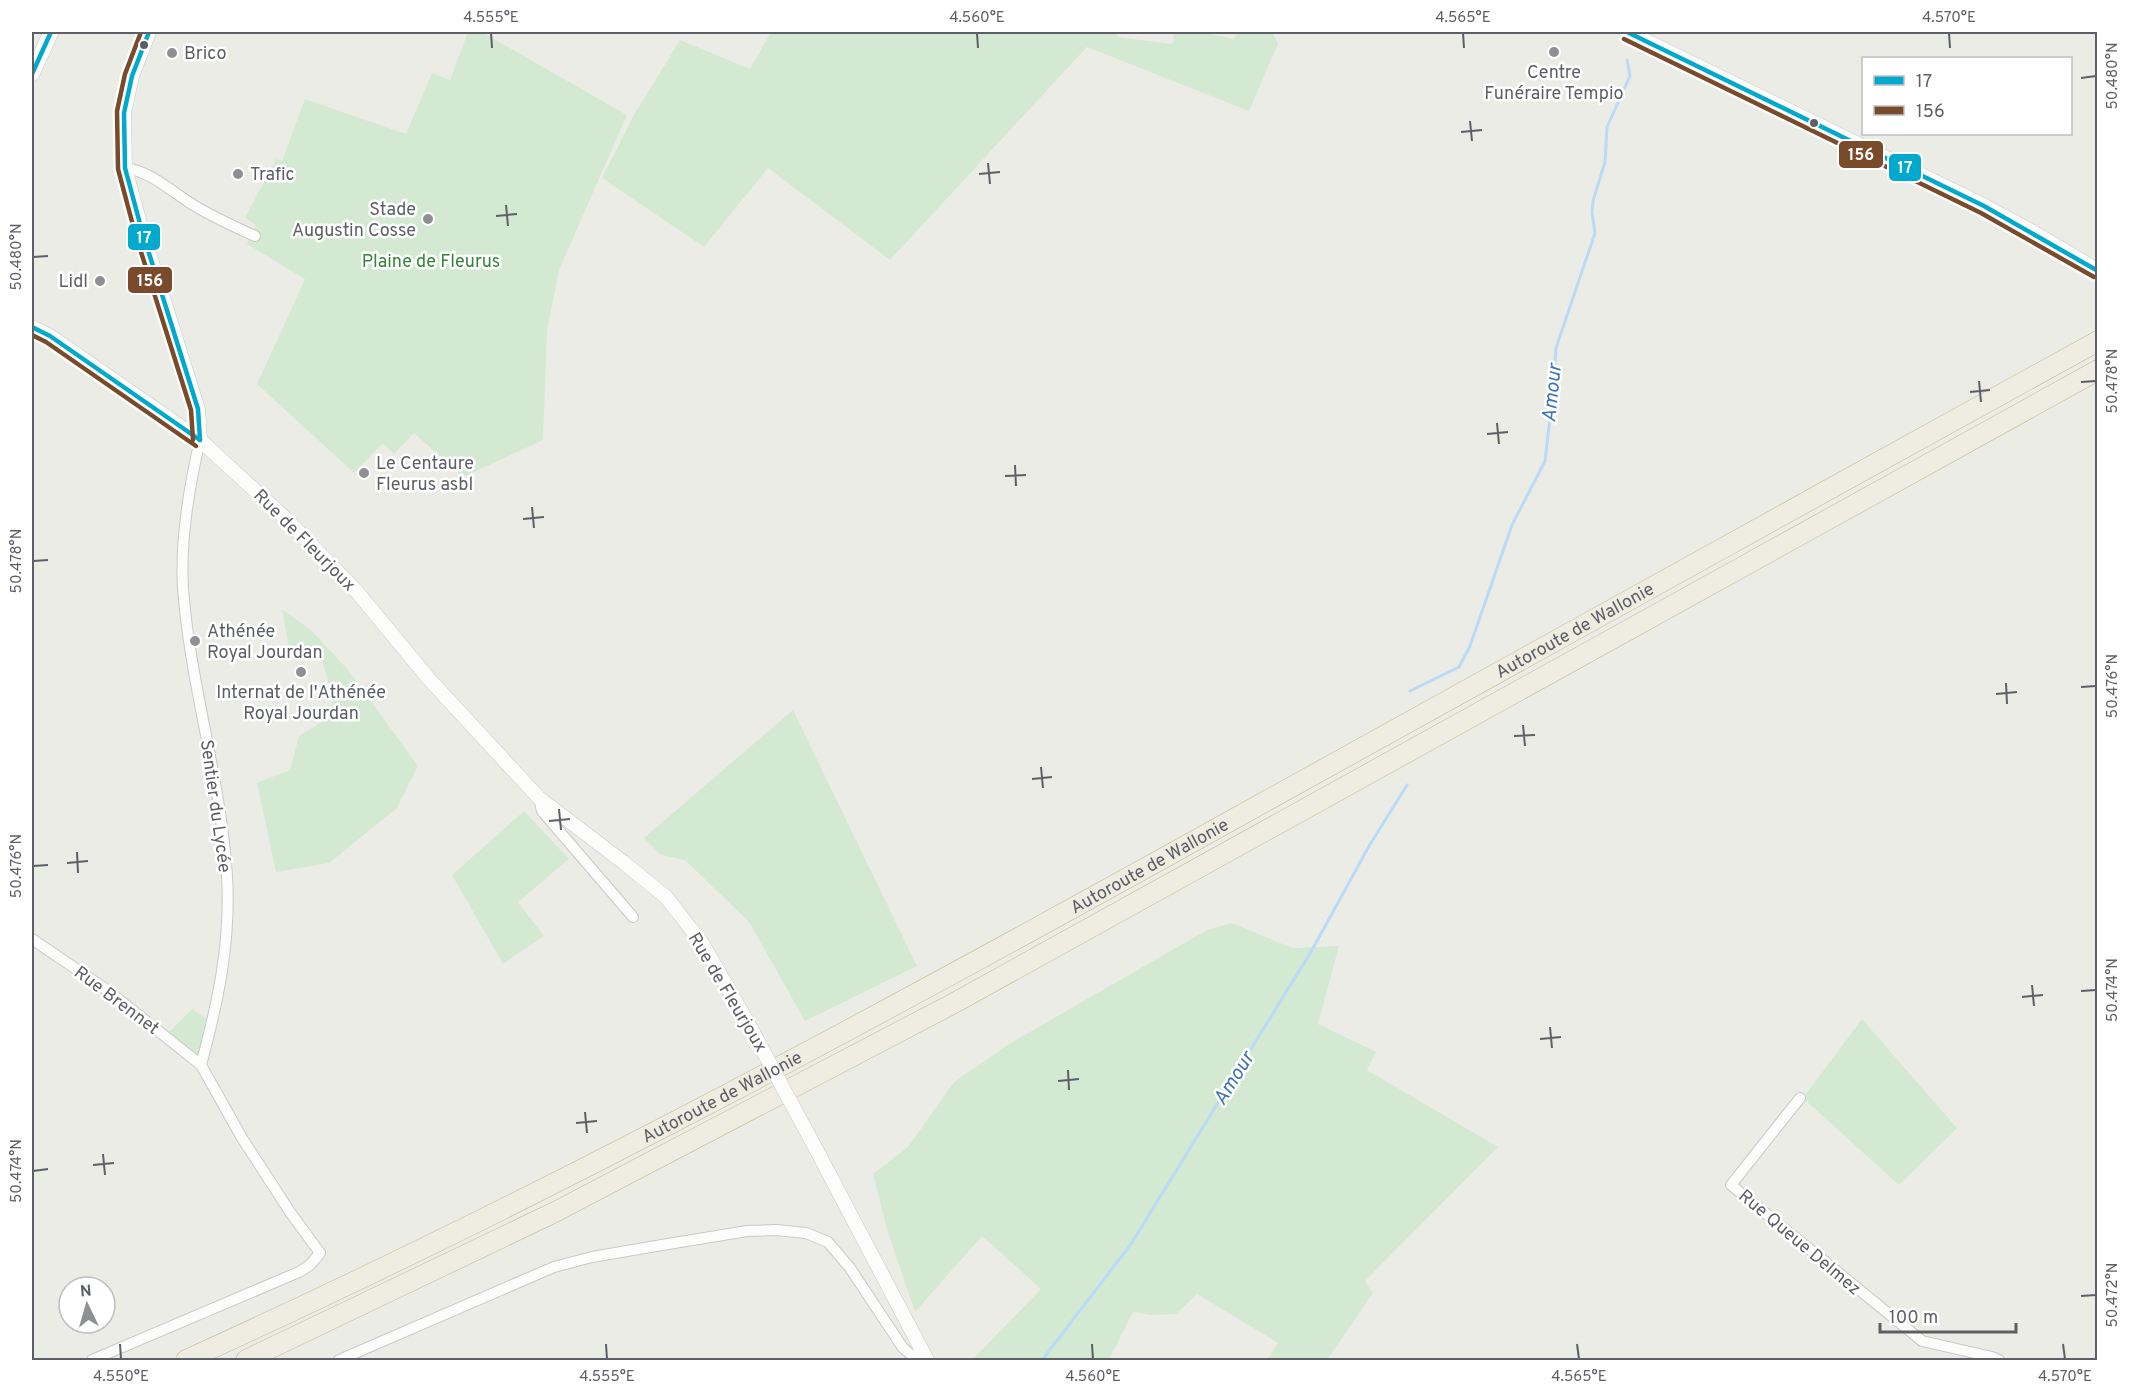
<svg xmlns="http://www.w3.org/2000/svg" width="2129" height="1392" viewBox="0 0 2129 1392" font-family="Overpass,sans-serif">
  <rect width="100%" height="100%" fill="#ecece7"/>
  <g fill="#d4e9d2">
    <path d="M468 32H482L627 115 559 270 547 330 543 440 463 477 414 433 394 454 383 443 354 473 257 384 305 279 247 244 256 225 245 218 276 159 282 161 305 99 406 134 432 73 450 80Z"/>
    <path d="M771 32H1117V37L1173 44 1174 32H1201L1234 39 1237 32H1272L1278 44 1249 111 1087 47 890 260 768 168 704 247 602 178 634 115 680 40 750 69Z"/>
    <path d="M282 609 312 631 348 670 418 766 397 808 329 863 276 872 257 783 290 770 299 736 327 719 333 700 320 652 290 653Z"/>
    <path d="M793 710 917 966 805 1021 749 922 685 860 661 855 644 838Z"/>
    <path d="M524 811 569 859 518 902 544 936 503 964 452 875Z"/>
    <path d="M1232 923 1292 948 1339 946 1318 1024 1376 1052 1367 1070 1498 1147 1365 1281 1373 1293 1327 1360H1267L1278 1343 1197 1294 1176 1314 1151 1315 1133 1312 1109 1360H972L1041 1289 982 1236 915 1312 887 1229 873 1174 908 1147 954 1082 1009 1044 1207 930Z"/>
    <path d="M192 1009 210 1021 198 1055 169 1032Z"/>
    <path d="M1862 1019 1957 1128 1899 1185 1803 1098Z"/>
  </g>
  <g fill="none" stroke-linecap="round" stroke-linejoin="round">
    <g stroke="#b9dbf8" stroke-width="3">
      <path d="M1410 691 1459 667 1470 646 1512 525 1545 461 1553 392 1556 348 1595 233 1592 213 1593 201 1605 162 1607 127 1630 76 1627 60"/>
      <path d="M1042 1360 1131 1244 1312 950 1369 846 1407 785"/>
    </g>
    <g stroke="#c9c9c9" stroke-width="12">
      <g id="minor">
        <path d="M125 168C151 171 173 193 195 206 215 218 235 227 255 236"/>
        <path d="M200 440C189 487 180 539 183 588 190 685 221 779 227 876 231 942 218 1002 201 1065"/>
        <path d="M539 798 542 811 633 917"/>
        <path d="M32 939 107 990 201 1065 242 1138 290 1212 320 1253 310 1265 299 1272 92 1360"/>
        <path d="M1800 1098 1731 1185 1922 1341 1992 1357 1999 1360"/>
        <path d="M339 1360 554 1267 592 1257 662 1245 747 1231 776 1230 806 1233 828 1242 850 1268 903 1348 914 1357 925 1356"/>
      </g>
    </g>
    <g stroke="#c9c9c9" stroke-width="15">
      <g id="tertiary">
        <path d="M149 32 132 76 124 113 125 168 142 231 198 409 200 440"/>
        <path d="M32 327 50 336 200 440 285 518 358 593 429 679 539 798 623 862 666 897 702 943 748 1023"/>
        <path d="M816 1149 927 1360"/>
      </g>
    </g>
    <g stroke="#c9caca" stroke-width="16">
      <g id="secondary">
        <path d="M1627 32 1984 206 2030 231 2098 271"/>
        <path d="M32 74 51 32"/>
      </g>
    </g>
    <g stroke="#c4b793" stroke-width="21">
      <g id="motorway">
        <path id="s1" d="M186 1360C553 1194 907 1001 1259 805 1539 650 1818 495 2098 341"/>
        <path d="M246 1360 555 1212 956 1002 2098 370"/>
      </g>
    </g>
    <use href="#minor" stroke="#fcfcfb" stroke-width="10"/>
    <use href="#tertiary" stroke="#fcfcfb" stroke-width="14"/>
    <use href="#secondary" stroke="#fcfcfb" stroke-width="15"/>
    <use href="#motorway" stroke="#efece1" stroke-width="20"/>
    <g stroke="#c9c9c9" stroke-width="15" stroke-linecap="butt">
      <path id="tertiary-bridge" d="M748 1023 816 1149"/>
    </g>
    <use href="#tertiary-bridge" stroke="#fcfcfb" stroke-width="14"/>
    <g stroke="#fff" stroke-width="9">
      <g id="bus-1">
        <path d="M149 32 132 76 124 113 125 168 142 231 198 409 200 440"/>
        <path d="M1627 32 1984 206 2098 271"/>
        <path d="M32 74 51 32"/>
        <path d="M32 327 50 336 200 440"/>
      </g>
    </g>
    <g stroke="#fff" stroke-width="9">
      <g id="bus-2">
        <path d="M141 32 125 74 117 111 118 169 135 233 191 410 193 440"/>
        <path d="M1624 39 1981 213 2094 277"/>
        <path d="M32 335 46 342 196 446"/>
      </g>
    </g>
    <use href="#bus-1" stroke="#00a9ce" stroke-width="4.5"/>
    <use href="#bus-2" stroke="#7a4b2a" stroke-width="4.5"/>
  </g>
  <path fill="none" stroke="#5c5f65" stroke-width="2" d="M491 33 492 48M977 33 978 48M1463 33 1464 48M1949 33 1950 48M2081 78 2096 76M1470 121 1472 141M1461 132 1482 130M988 163 990 184M979 174 1000 172M506 205 508 226M496 216 517 214M33 257 48 256M1979 381 1981 402M2081 382 2096 381M1970 392 1990 390M1497 423 1499 444M1487 434 1508 432M1015 465 1016 486M1005 476 1026 475M532 507 534 528M523 519 544 517M33 561 48 560M2006 683 2007 704M2081 687 2096 686M1996 694 2017 692M1523 725 1525 746M1514 736 1535 735M1041 767 1043 788M1032 779 1052 777M559 809 561 830M549 821 570 819M77 852 78 873M67 863 88 861M33 866 48 865M2032 985 2034 1006M2081 991 2096 990M2022 997 2043 995M1550 1027 1552 1048M1540 1039 1561 1037M1068 1070 1069 1090M1058 1081 1079 1079M585 1112 587 1133M576 1123 597 1121M103 1154 105 1175M93 1165 114 1163M33 1171 48 1169M2081 1296 2096 1295M120 1344 121 1359M606 1344 607 1359M1092 1344 1093 1359M1577 1344 1579 1359M2063 1344 2065 1359"/>
  <g fill="#5c5f65" stroke="#fff" stroke-width="2">
    <circle cx="144" cy="45" r="5"/>
    <circle cx="1814" cy="123" r="5"/>
  </g>
  <g fill="#8e9092" stroke="#fff" stroke-width="2">
    <circle cx="1554" cy="52" r="6"/>
    <circle cx="172" cy="53" r="6"/>
    <circle cx="238" cy="174" r="6"/>
    <circle cx="428" cy="219" r="6"/>
    <circle cx="100" cy="281" r="6"/>
    <circle cx="364" cy="473" r="6"/>
    <circle cx="195" cy="641" r="6"/>
    <circle cx="301" cy="672" r="6"/>
  </g>
  <g text-anchor="middle" stroke-width="5" stroke-linejoin="round" paint-order="stroke">
    <g font-size="18" fill="#5c5f65" stroke="#fff" text-anchor="start">
      <text x="184" y="59">Brico</text>
      <text x="1554" y="78" text-anchor="middle">Centre<tspan x="1554" dy="21">Funéraire Tempio</tspan></text>
      <text x="250" y="180">Trafic</text>
      <text x="416" y="215" text-anchor="end">Stade<tspan x="416" dy="21">Augustin Cosse</tspan></text>
      <text x="88" y="287" text-anchor="end">Lidl</text>
      <text x="376" y="469">Le Centaure<tspan x="376" dy="21">Fleurus asbl</tspan></text>
      <text x="207" y="637">Athénée<tspan x="207" dy="21">Royal Jourdan</tspan></text>
      <text x="301" y="698" text-anchor="middle">Internat de l'Athénée<tspan x="301" dy="21">Royal Jourdan</tspan></text>
    </g>
    <g font-size="18" fill="#34843a" stroke="#fff">
      <text x="431" y="267">Plaine de Fleurus</text>
    </g>
    <g font-size="18" fill="#5c5f65" stroke="#fff">
      <text transform="translate(305 540) rotate(45)" y="6">Rue de Fleurjoux</text>
      <text dy="6" stroke="none"><textPath href="#s1" startOffset="1569">Autoroute de Wallonie</textPath></text>
      <text transform="translate(216 806) rotate(82)" y="6">Sentier du Lycée</text>
      <text dy="6" stroke="none"><textPath href="#s1" startOffset="1083">Autoroute de Wallonie</textPath></text>
      <text transform="translate(728 992) rotate(59)" y="6">Rue de Fleurjoux</text>
      <text transform="translate(117 1000) rotate(37)" y="6">Rue Brennet</text>
      <text dy="6" stroke="none"><textPath href="#s1" startOffset="597">Autoroute de Wallonie</textPath></text>
      <text transform="translate(1800 1242) rotate(40)" y="6">Rue Queue Delmez</text>
    </g>
    <g font-size="20" font-style="italic" fill="#3f73b2" stroke="#fff">
      <text transform="translate(1551 393) rotate(-84)" y="7">Amour</text>
      <text transform="translate(1233 1078) rotate(-58)" y="7">Amour</text>
    </g>
  </g>
  <g stroke="#fff" stroke-width="2">
    <rect x="1838" y="140" width="46" height="29" rx="6" fill="#7a4b2a"/>
    <rect x="1888" y="153" width="34" height="29" rx="6" fill="#00a9ce"/>
    <rect x="127" y="223" width="34" height="28" rx="6" fill="#00a9ce"/>
    <rect x="127" y="266" width="46" height="28" rx="6" fill="#7a4b2a"/>
  </g>
  <g font-size="16" text-anchor="middle" font-weight="bold" fill="#fff">
    <text x="1861" y="160">156</text>
    <text x="1905" y="173">17</text>
    <text x="144" y="243">17</text>
    <text x="150" y="286">156</text>
  </g>
  <rect width="2129" height="1392" fill="none" stroke="#ffffff" stroke-width="66"/>
  <rect x="1862" y="57" width="210" height="78" fill="#ffffff" stroke="#bebfc1" stroke-width="1.5"/>
  <rect x="1874" y="76" width="30" height="9" fill="#00a9ce" stroke="#bebfc1" stroke-width="1.5"/>
  <text x="1916" y="87" font-size="18" fill="#5c5f65">17</text>
  <rect x="1874" y="106" width="30" height="9" fill="#7a4b2a" stroke="#bebfc1" stroke-width="1.5"/>
  <text x="1916" y="117" font-size="18" fill="#5c5f65">156</text>
  <g transform="translate(87 1305) rotate(355)"><circle r="28" fill="#ffffff" stroke="#bebfc1" stroke-width="1.5"/>
  <path d="M0-4.5L10 22L0 15L-10 22Z" fill="#8e9092"/>
  <text y="-9" font-size="16" font-weight="bold" text-anchor="middle" fill="#5c5f65">N</text>
  </g>
  <path d="M1880 1323v9h136v-9" fill="none" stroke="#5c5f65" stroke-width="3"/>
  <text x="1889" y="1323" font-size="18" fill="#5c5f65" stroke="#ffffff" stroke-width="4.5" paint-order="stroke">100 m</text>
  <rect x="33" y="33" width="2063" height="1326" fill="none" stroke="#5c5f65" stroke-width="2"/>
  <g font-size="15" text-anchor="middle" fill="#5c5f65">
    <text x="491" y="22">4.555°E</text>
    <text x="977" y="22">4.560°E</text>
    <text x="1463" y="22">4.565°E</text>
    <text x="1949" y="22">4.570°E</text>
    <text transform="translate(2112 76) rotate(-90)" y="5">50.480°N</text>
    <text transform="translate(16 257) rotate(-90)" y="5">50.480°N</text>
    <text transform="translate(2112 381) rotate(-90)" y="5">50.478°N</text>
    <text transform="translate(16 561) rotate(-90)" y="5">50.478°N</text>
    <text transform="translate(2112 686) rotate(-90)" y="5">50.476°N</text>
    <text transform="translate(16 866) rotate(-90)" y="5">50.476°N</text>
    <text transform="translate(2112 990) rotate(-90)" y="5">50.474°N</text>
    <text transform="translate(16 1171) rotate(-90)" y="5">50.474°N</text>
    <text transform="translate(2112 1295) rotate(-90)" y="5">50.472°N</text>
    <text x="121" y="1381">4.550°E</text>
    <text x="607" y="1381">4.555°E</text>
    <text x="1093" y="1381">4.560°E</text>
    <text x="1579" y="1381">4.565°E</text>
    <text x="2065" y="1381">4.570°E</text>
  </g>
</svg>
